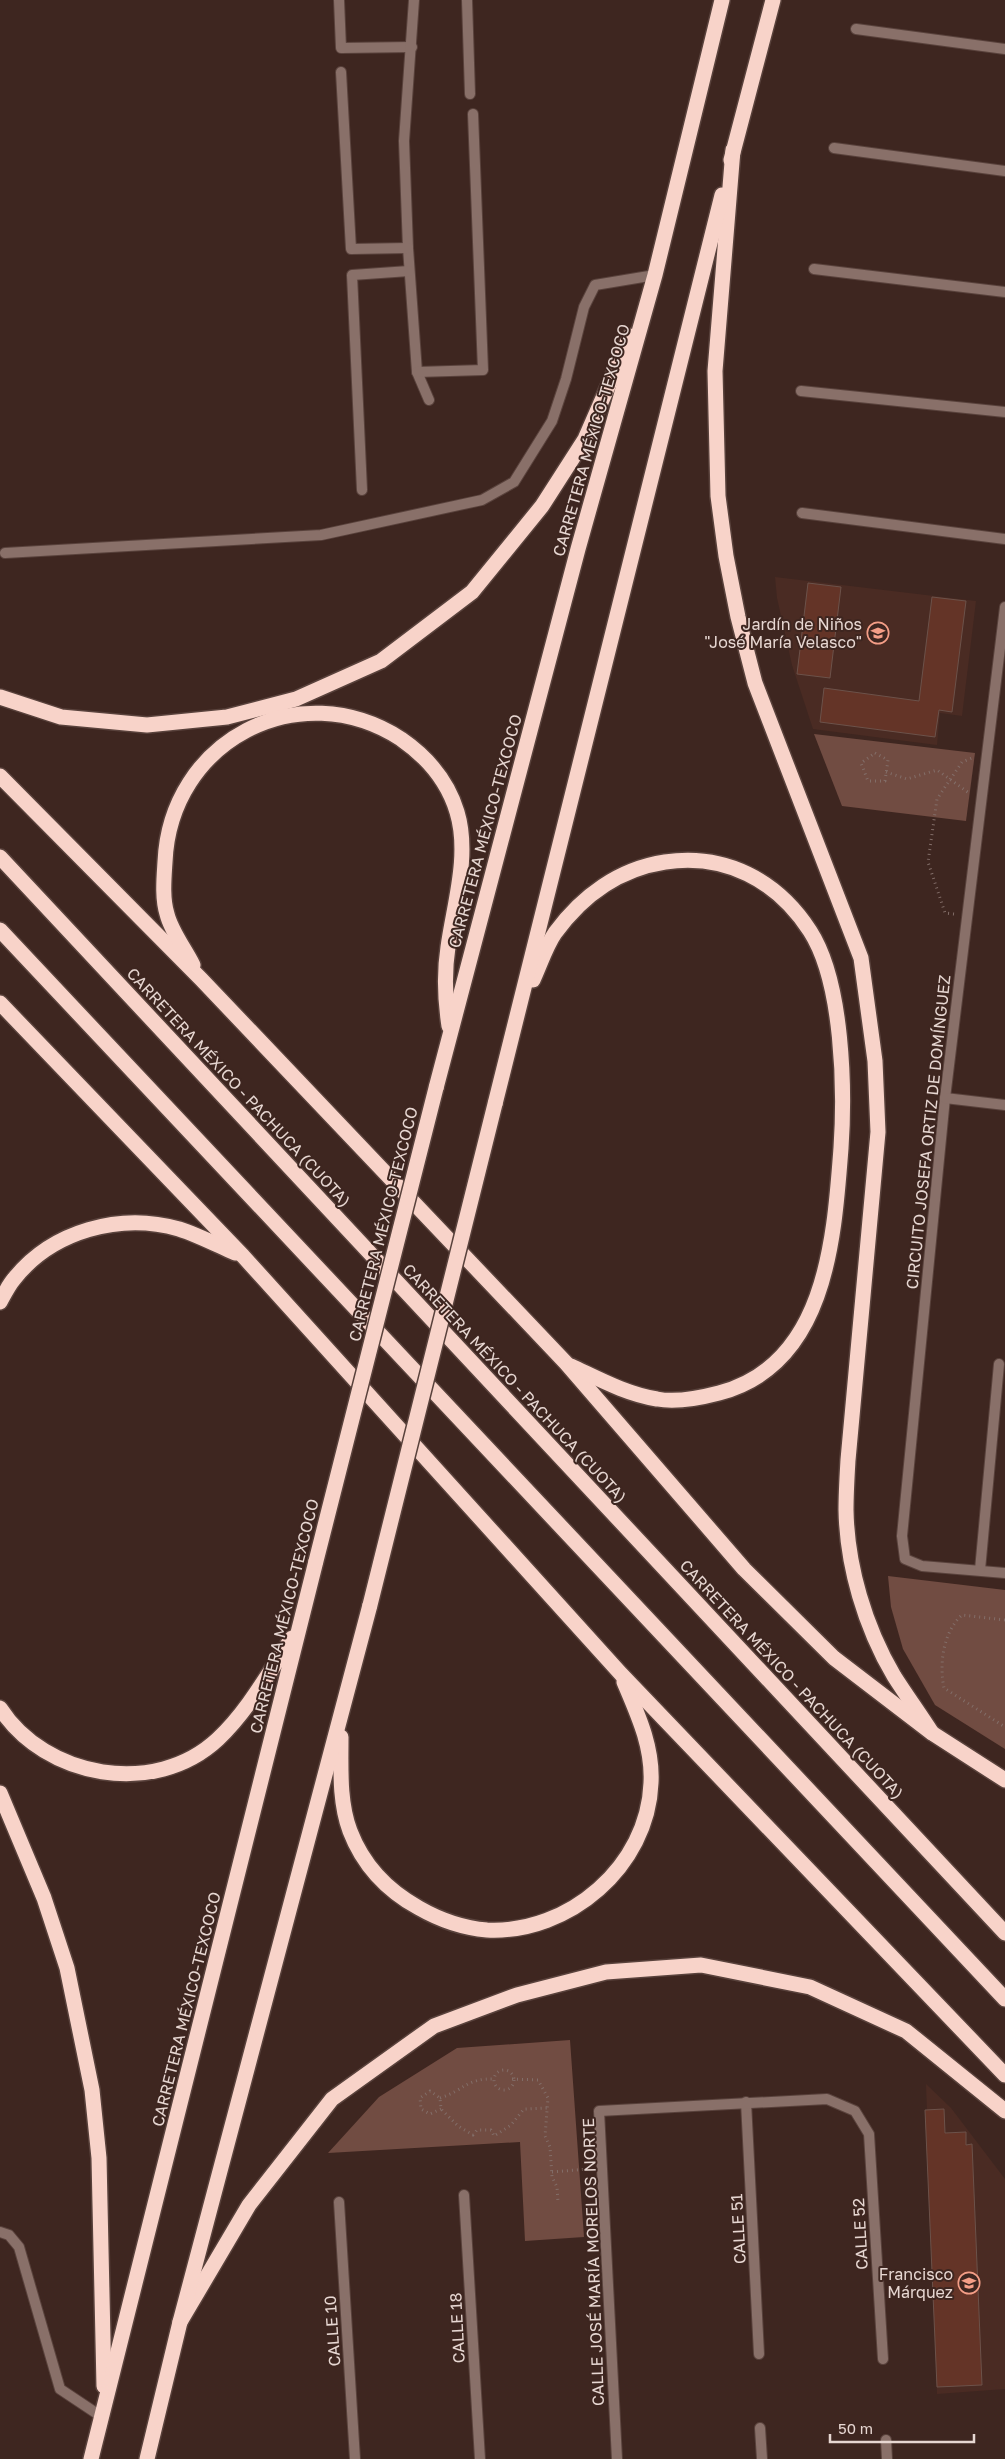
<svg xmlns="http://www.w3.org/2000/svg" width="1005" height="2459" viewBox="0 0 1005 2459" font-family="'Golos Text',sans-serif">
  <rect width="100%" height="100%" fill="#3e2620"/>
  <g fill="#4a2b23">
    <path d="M775 577 976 601 962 716 940 713 937 745 813 729 792 665 777 598Z"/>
    <path d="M926 2084 951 2108 1005 2179V2389L937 2394Z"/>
  </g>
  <g fill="#714c42">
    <path d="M814 734 975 753 966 821 842 806Z"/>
    <path d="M888 1576 1005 1590V1749L935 1705 903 1649 891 1607Z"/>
    <path d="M570 2040 584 2237 525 2241 520 2142 328 2153 379 2097 457 2048Z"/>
  </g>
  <g fill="#643427" stroke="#6c524a">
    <path d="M808 583 841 587 830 678 797 674Z"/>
    <path d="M932 597 966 601 952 712 939 710 935 737 820 722 824 688 919 701Z"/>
    <path d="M944 2109 945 2133 966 2132V2145L972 2144 982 2385 937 2387 925 2110Z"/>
  </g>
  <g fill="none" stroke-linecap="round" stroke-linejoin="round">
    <g stroke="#59423c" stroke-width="12">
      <g id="lane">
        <path d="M5 553 321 535 482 500 514 482 552 421 566 379 584 307 595 285 655 275"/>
        <path d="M0 2232 9 2235 19 2247 60 2389 102 2417"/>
      </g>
    </g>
    <g stroke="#59423c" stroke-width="12">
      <g id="street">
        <path d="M339 0 341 48 412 47"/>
        <path d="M414 0 404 141 408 248 417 372 429 400"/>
        <path d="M467 0 470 94"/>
        <path d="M856 29 1005 49"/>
        <path d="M341 72 351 249 408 248"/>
        <path d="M834 148 1005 171"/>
        <path d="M814 269 1005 292"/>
        <path d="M417 372 483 370 473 114"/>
        <path d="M801 391 1005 412"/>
        <path d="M362 490 352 275 409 271"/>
        <path d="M802 513 1005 539"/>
        <path d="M1005 607 945 1098 902 1536 905 1559 922 1566 1005 1573"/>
        <path d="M945 1098 1005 1105"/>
        <path d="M980 1570 999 1364"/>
        <path d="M746 2102 759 2354"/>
        <path d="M464 2195 480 2459"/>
        <path d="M339 2202 355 2459"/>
        <path d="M760 2428 762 2459"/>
        <path d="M886 2440 887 2459"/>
        <path d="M617 2459 599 2111 827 2099 855 2111 869 2134 883 2359"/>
      </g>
    </g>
    <g stroke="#59423c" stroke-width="18">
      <g id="highway">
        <path d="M733 150 715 371 718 496 726 556 738 617 755 683 861 958 875 1061 878 1132 848 1460C847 1477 846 1493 846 1510 847 1566 865 1627 894 1676 906 1695 920 1714 932 1733"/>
        <path d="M731 160 773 0"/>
        <path d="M0 697 61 717 147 725 227 717 296 699 381 661 472 592 542 506 585 439 630 336"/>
        <path d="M0 776 201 979 566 1363 744 1569 834 1658 932 1733 1005 1780"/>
        <path d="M0 857 1005 1933"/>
        <path d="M0 930 1005 1999"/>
        <path d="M193 965C185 949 171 931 167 914 162 898 164 878 165 862 170 741 299 673 401 739 427 757 448 782 457 812 470 855 454 904 448 947 444 973 445 1000 449 1026"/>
        <path d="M533 980C540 965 546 946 555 933 582 896 619 869 665 862 725 853 777 880 810 931 843 982 845 1089 841 1148 834 1241 826 1365 719 1393 700 1398 677 1403 657 1399 626 1394 599 1379 571 1366"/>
        <path d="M0 1003 243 1256 621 1674 1005 2075"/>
        <path d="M436 1088 578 549 655 275 722 0"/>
        <path d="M495 1104 722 195"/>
        <path d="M0 1302C4 1295 8 1286 14 1279 52 1231 120 1212 179 1229 198 1235 217 1245 235 1253"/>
        <path d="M0 1708C45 1778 155 1798 218 1739 248 1711 269 1672 292 1638"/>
        <path d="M341 1737C341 1768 339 1802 350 1831 363 1865 388 1891 419 1908 440 1920 463 1928 487 1930 569 1934 648 1866 651 1783 653 1747 638 1715 624 1682"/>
        <path d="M0 1793 44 1898 67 1968 92 2090 99 2158 104 2386"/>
        <path d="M180 2322 249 2205 332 2099 434 2026 517 1995 606 1972 701 1965 810 1987 906 2031 1005 2111"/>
        <path d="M91 2459 316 1561"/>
        <path d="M147 2459 180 2322 370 1605"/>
      </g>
    </g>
    <g stroke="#836e69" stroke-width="3" stroke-dasharray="1 4" stroke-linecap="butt">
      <path d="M875 753 888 760 885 781H868L861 763Z"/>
      <path d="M886 772 907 779 937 770 969 793"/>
      <path d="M954 914 945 913 928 862 937 799 962 762 972 758"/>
      <path d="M1005 1620 962 1615C943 1632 939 1664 944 1688L1005 1727"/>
      <circle cx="504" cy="2080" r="10"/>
      <path d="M512 2079 538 2080 548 2098 545 2136 550 2147 552 2177 557 2187 558 2202"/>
      <path d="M440 2098C465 2090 466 2078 495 2079"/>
      <path d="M441 2109 430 2114 421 2109 420 2098 430 2091 440 2098 441 2109 458 2126 473 2135 477 2130H491L494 2136 511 2125 524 2109 548 2108"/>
      <path d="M552 2172 588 2169"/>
    </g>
    <use href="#lane" stroke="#897069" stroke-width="10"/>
    <use href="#street" stroke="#897069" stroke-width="10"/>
    <use href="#highway" stroke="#f8d3c9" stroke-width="15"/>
    <g stroke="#59423c" stroke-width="18" stroke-linecap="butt">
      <g id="highway-bridge">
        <path d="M316 1561 436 1088"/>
        <path d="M370 1605 495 1104"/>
      </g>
    </g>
    <use href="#highway-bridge" stroke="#f8d3c9" stroke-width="15"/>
  </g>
  <defs>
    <g id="school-ring" transform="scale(1.125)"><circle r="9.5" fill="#3e2620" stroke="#f49e87" stroke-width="1.5"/><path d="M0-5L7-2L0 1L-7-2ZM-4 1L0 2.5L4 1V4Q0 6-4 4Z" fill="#f49e87"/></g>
  </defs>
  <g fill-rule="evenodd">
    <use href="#school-ring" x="878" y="633"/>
    <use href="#school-ring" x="969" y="2283"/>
  </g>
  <g text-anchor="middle" stroke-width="4" stroke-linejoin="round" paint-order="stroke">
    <g font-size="16" fill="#e7d7d2" stroke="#3e2620">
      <text transform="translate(591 440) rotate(-74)" y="6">CARRETERA MÉXICO-TEXCOCO</text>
      <text transform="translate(485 831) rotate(-75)" y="6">CARRETERA MÉXICO-TEXCOCO</text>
      <text transform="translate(239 1087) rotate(47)" y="6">CARRETERA MÉXICO - PACHUCA (CUOTA)</text>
      <text transform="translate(928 1132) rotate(-84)" y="6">CIRCUITO JOSEFA ORTIZ DE DOMÍNGUEZ</text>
      <text transform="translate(383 1224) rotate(-76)" y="6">CARRETERA MÉXICO-TEXCOCO</text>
      <text transform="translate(515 1383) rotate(47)" y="6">CARRETERA MÉXICO - PACHUCA (CUOTA)</text>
      <text transform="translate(284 1616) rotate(-76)" y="6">CARRETERA MÉXICO-TEXCOCO</text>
      <text transform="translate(792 1679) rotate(47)" y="6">CARRETERA MÉXICO - PACHUCA (CUOTA)</text>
      <text transform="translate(186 2009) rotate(-76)" y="6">CARRETERA MÉXICO-TEXCOCO</text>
      <text transform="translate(738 2229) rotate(-93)" y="6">CALLE 51</text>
      <text transform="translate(860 2234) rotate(-93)" y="6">CALLE 52</text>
      <text transform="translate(593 2262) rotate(-92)" y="6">CALLE JOSÉ MARÍA MORELOS NORTE</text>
      <text transform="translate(457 2328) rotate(-93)" y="6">CALLE 18</text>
      <text transform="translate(332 2331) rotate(-94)" y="6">CALLE 10</text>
    </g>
    <g font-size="16" fill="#e7d7d2" stroke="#3e2620" text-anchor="end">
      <text x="862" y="630">Jardín de Niños<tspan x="862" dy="18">"José María Velasco"</tspan></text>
      <text x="953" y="2280">Francisco<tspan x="953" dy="18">Márquez</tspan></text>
    </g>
  </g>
  <path d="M830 2434v8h144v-8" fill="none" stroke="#e7d7d2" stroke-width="2.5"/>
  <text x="838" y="2434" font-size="15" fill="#e7d7d2" stroke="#3e2620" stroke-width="4" paint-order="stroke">50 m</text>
</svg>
